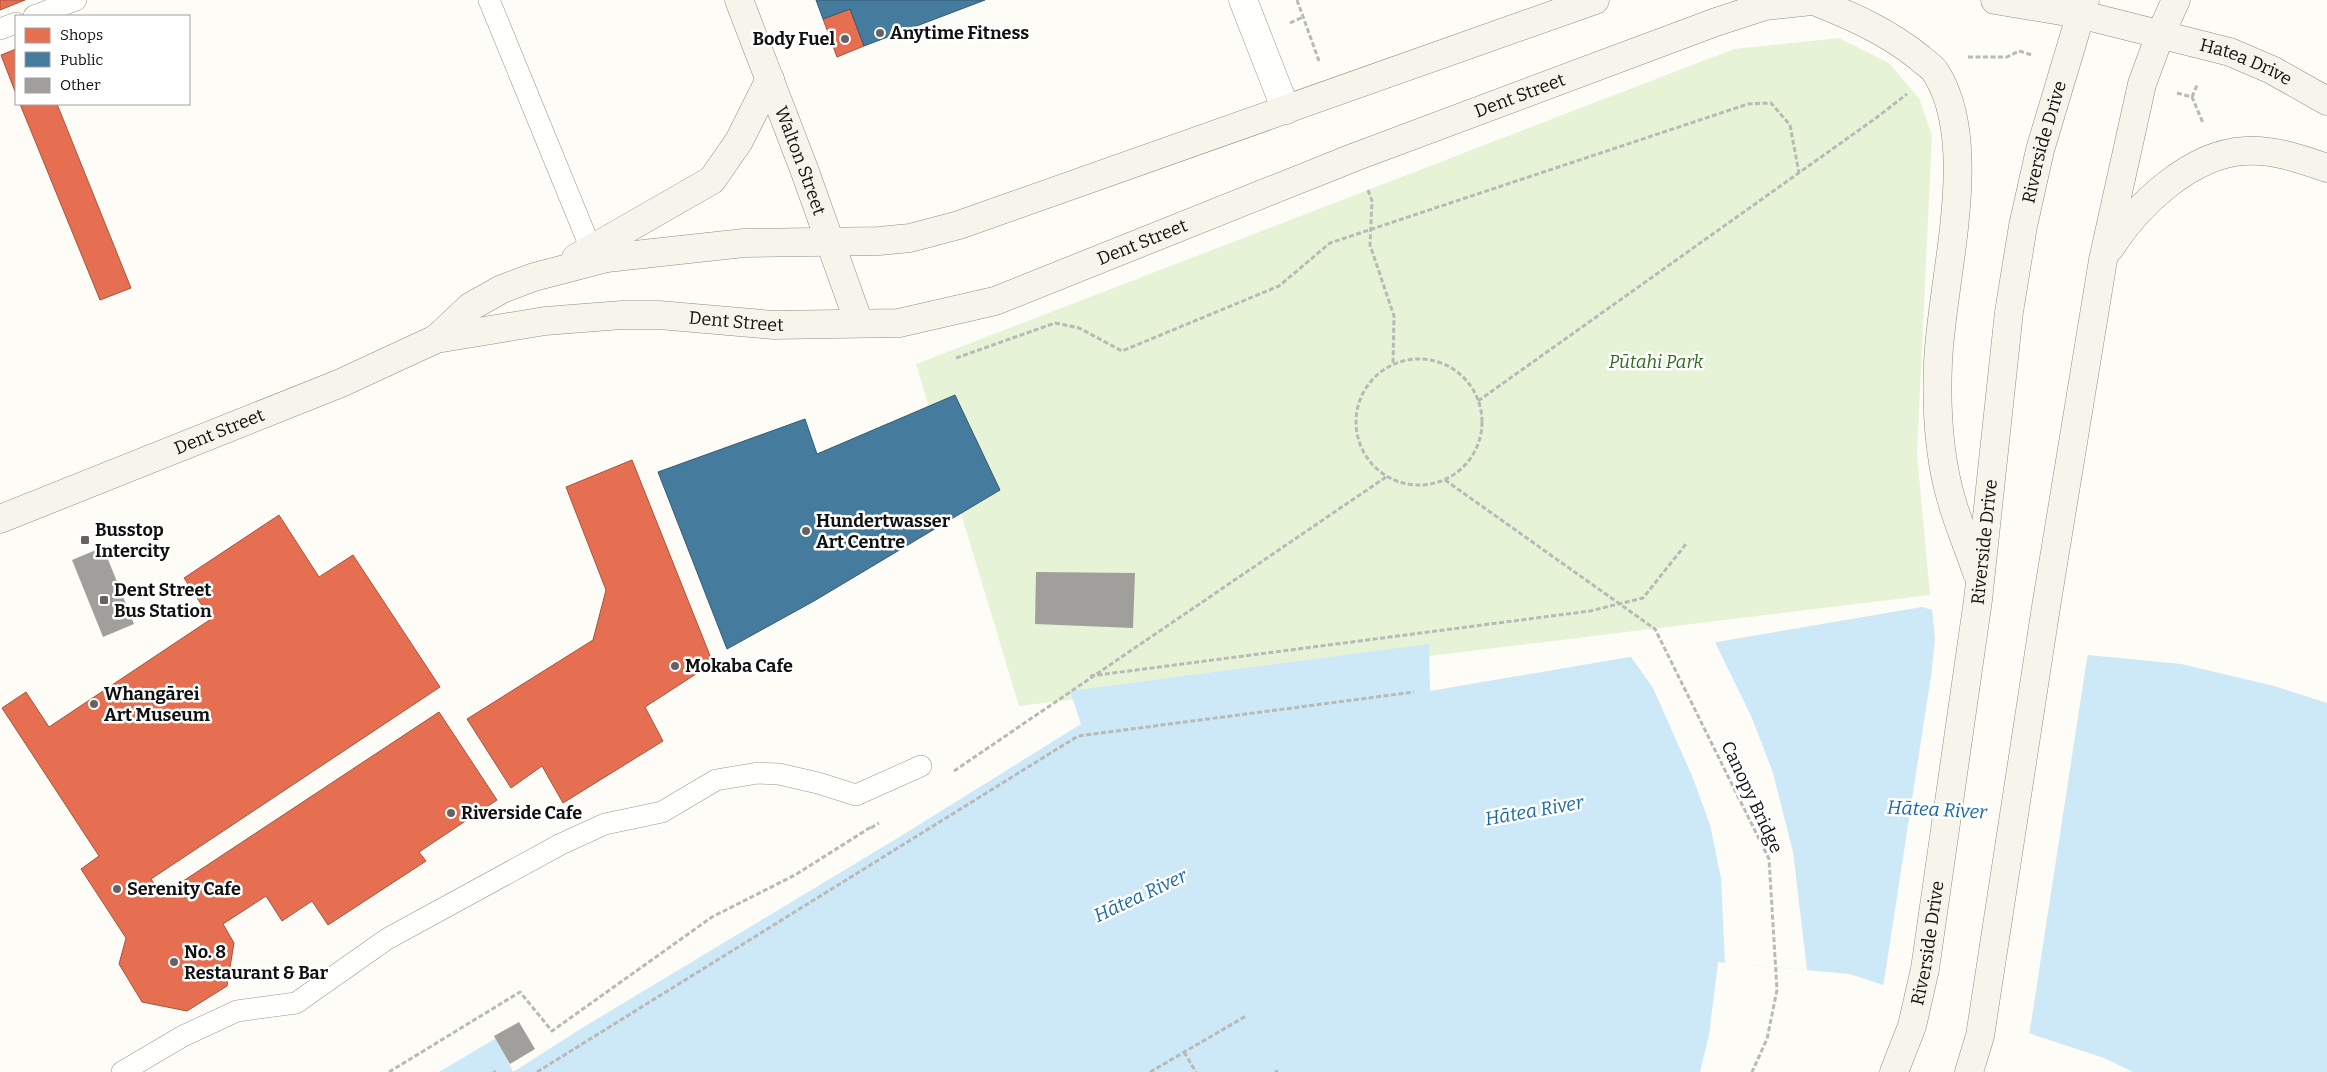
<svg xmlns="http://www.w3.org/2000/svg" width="2327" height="1072" viewBox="0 0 2327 1072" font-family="Bitter,serif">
  <rect width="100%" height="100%" fill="#fdfcf7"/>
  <path fill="#e7f3d7" d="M1839 38 1889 63 1919 98 1932 135 1917 454 1930 595 1019 706 916 364 1734 49Z"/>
  <path fill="#cde8f7" d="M1922 607 2088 655 2181 664 2274 686 2327 703V1072H2133L2104 1058 1850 974 1718 962 1709 1035 1700 1072H439L498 1037 513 1072 582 1028 896 839 1081 724 1070 691 1429 644 1430 691Z"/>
  <g fill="#fdfcf7">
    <path d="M1932 608 2088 652 2029 1036 1883 988 1931 676 1935 640Z"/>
    <path d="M1714 640 1752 718 1773 773 1793 852 1807 970 1725 963 1721 878 1710 825 1693 778 1653 688 1629 654Z"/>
  </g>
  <g fill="#e76f51" stroke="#a7533e">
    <path d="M0 0H25L0 10Z"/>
    <path d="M850 9 864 46 837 57 823 19Z"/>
    <path d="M16 49V94L1 55Z"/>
    <path d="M20 104H57L131 288 100 300Z"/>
    <path d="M632 460 713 663 645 707 663 741 563 803 542 766 511 788 467 719 593 640 606 590 566 487Z"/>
    <path d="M279 515 319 577 353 555 440 687 151 879 162 895 439 712 497 800 419 852 426 861 328 925 312 901 282 921 266 896 223 924 234 943 227 986 187 1011 142 1002 119 964 126 938 81 869 99 856 2 708 26 692 49 727 211 619 184 578Z"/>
  </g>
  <g fill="#457b9d" stroke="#355b73">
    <path d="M816 0H985L864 46 850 9 823 19Z"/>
    <path d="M955 395 1000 490 814 601 727 649 658 472 805 419 817 454Z"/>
  </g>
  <g fill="#a19f9c">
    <path d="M103 547 134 624 103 637 72 560Z"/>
    <path d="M1036 572 1135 573 1133 628 1035 624Z"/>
    <path d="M519 1022 535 1049 510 1064 494 1036Z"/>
  </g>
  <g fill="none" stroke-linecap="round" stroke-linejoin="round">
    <g stroke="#979795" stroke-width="22">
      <g id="lane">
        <path d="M489 0 591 249"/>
        <path d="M34 16 76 0"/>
        <path d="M0 29 16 23"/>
        <path d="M122 1072 183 1036 237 1011 296 1003 387 939 561 844 605 824 662 812 716 780 758 773 779 774 818 783 856 795 921 766"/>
      </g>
    </g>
    <g stroke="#979795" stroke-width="29">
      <path id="street" d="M1243 0 1286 110"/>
    </g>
    <g stroke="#8e8d8b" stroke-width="29">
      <g id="secondary">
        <path id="s1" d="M739 0 804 169 859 323"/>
        <path id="s2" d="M1995 0 2079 14 2230 52 2272 70 2327 101"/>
        <path d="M1814 1C1852 16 1888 32 1920 58 1925 63 1933 67 1936 73 1982 145 1941 281 1938 363 1936 409 1939 458 1952 502 1959 526 1969 549 1977 573"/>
        <path d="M2110 248C2138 204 2191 154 2245 151 2273 149 2301 159 2327 168"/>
        <path d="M576 258 712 180 739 141 770 79"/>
        <path d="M436 339 470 307 502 289 534 277 607 258 744 243 879 241 910 238 959 225 1595 0"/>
        <path id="s3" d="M0 519 341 383 436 339 545 321 622 315H659L774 325 899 323 995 301 1355 157 1716 22 1765 6 1821 0"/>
        <path id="s4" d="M1894 1072 1912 1026 1925 969 1978 600 2009 312 2023 226 2040 150 2085 0"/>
        <path d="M1969 1072 1980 1036 2046 607 2103 260 2142 84 2160 35 2176 0"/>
      </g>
    </g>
    <g stroke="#b9b9b8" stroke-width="3" stroke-dasharray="5 2.5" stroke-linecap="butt">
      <path d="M1297 0 1319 61"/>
      <path d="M1290 23 1303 17"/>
      <path d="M1968 57H2007L2019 51 2032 55"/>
      <path d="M2177 93 2192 97 2203 123"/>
      <path d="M2192 97 2197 85"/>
      <path d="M1368 190 1372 201 1370 245 1394 316 1393 365"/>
      <path d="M956 358 1055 323 1079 328 1122 351 1279 286 1330 243 1748 104 1771 103 1790 125 1799 173"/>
      <circle cx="1419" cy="422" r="63"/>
      <path d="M1478 401 1876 118 1907 94"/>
      <path d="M1445 480 1655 629 1769 859 1777 990 1767 1039 1752 1072"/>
      <path d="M1090 676 1590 611 1643 598 1686 544"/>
      <path d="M954 771 1386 477"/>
      <path d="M871 828 879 823"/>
      <path d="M1184 1052 1196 1072"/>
      <path d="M389 1072 520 992 552 1031 712 917 795 875 871 827"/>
      <path d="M493 1072H496"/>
      <path d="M537 1072 1078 736 1414 692"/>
      <path d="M1150 1072 1246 1016"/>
      <path d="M1275 1072 1278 1071"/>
    </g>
    <use href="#lane" stroke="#fffffe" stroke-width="21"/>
    <use href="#street" stroke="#fffffe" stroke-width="28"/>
    <use href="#secondary" stroke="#f6f4eb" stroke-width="28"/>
  </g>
  <g fill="#646362" stroke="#fff" stroke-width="2">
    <circle cx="880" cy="33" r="5"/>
    <circle cx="845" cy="39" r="5"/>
    <circle cx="806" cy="531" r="5"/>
    <rect x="80" y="535" width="10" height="10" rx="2.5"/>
    <rect x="99" y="595" width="10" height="10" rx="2.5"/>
    <circle cx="675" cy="666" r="5"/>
    <circle cx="94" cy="704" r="5"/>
    <circle cx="451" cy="813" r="5"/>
    <circle cx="117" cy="889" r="5"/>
    <circle cx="174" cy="962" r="5"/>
  </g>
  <g text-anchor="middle" stroke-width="5" stroke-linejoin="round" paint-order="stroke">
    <g font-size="18" font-weight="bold" fill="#111" stroke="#fff" text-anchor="start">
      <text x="890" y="39">Anytime Fitness</text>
      <text x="835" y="45" text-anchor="end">Body Fuel</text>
      <text x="816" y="527">Hundertwasser<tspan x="816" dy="21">Art Centre</tspan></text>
      <text x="95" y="536">Busstop<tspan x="95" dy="21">Intercity</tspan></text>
      <text x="114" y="596">Dent Street<tspan x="114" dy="21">Bus Station</tspan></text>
      <text x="685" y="672">Mokaba Cafe</text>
      <text x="104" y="700">Whangārei<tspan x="104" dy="21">Art Museum</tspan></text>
      <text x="461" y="819">Riverside Cafe</text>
      <text x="127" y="895">Serenity Cafe</text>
      <text x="184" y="958">No. 8<tspan x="184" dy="21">Restaurant &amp; Bar</tspan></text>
    </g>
    <g font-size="18" fill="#111" stroke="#fff">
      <text dy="6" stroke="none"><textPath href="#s2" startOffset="259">Hatea Drive</textPath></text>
      <text dy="6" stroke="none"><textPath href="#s3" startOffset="1599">Dent Street</textPath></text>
      <text dy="6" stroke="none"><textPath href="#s4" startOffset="944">Riverside Drive</textPath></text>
      <text dy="6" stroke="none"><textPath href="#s1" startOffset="172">Walton Street</textPath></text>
      <text dy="6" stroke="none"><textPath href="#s3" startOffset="1194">Dent Street</textPath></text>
      <text dy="6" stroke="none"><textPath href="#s3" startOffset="774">Dent Street</textPath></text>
      <text dy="6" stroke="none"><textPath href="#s3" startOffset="236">Dent Street</textPath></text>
      <text dy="6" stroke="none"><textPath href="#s4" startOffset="539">Riverside Drive</textPath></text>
      <text transform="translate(1752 797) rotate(65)" y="6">Canopy Bridge</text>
      <text dy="6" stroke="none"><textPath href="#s4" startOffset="134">Riverside Drive</textPath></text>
    </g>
    <g font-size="18" font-style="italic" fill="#2f6b1f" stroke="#fff">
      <text x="1656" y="368">Pūtahi Park</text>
    </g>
    <g font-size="19" font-style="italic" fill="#1768a6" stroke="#fff">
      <text transform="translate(1937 809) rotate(3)" y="7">Hātea River</text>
      <text transform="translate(1534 810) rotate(-10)" y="7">Hātea River</text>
      <text transform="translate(1140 895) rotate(-25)" y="7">Hātea River</text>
    </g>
  </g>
  <rect x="15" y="15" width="175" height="90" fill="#ffffff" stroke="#a0a0a0"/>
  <rect x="25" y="28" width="25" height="15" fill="#e76f51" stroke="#a0a0a0"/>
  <text x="60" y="40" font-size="15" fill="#111111">Shops</text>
  <rect x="25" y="52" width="25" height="15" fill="#457b9d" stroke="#a0a0a0"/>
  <text x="60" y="65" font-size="15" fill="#111111">Public</text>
  <rect x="25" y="78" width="25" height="15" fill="#a19f9c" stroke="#a0a0a0"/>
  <text x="60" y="90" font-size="15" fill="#111111">Other</text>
</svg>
